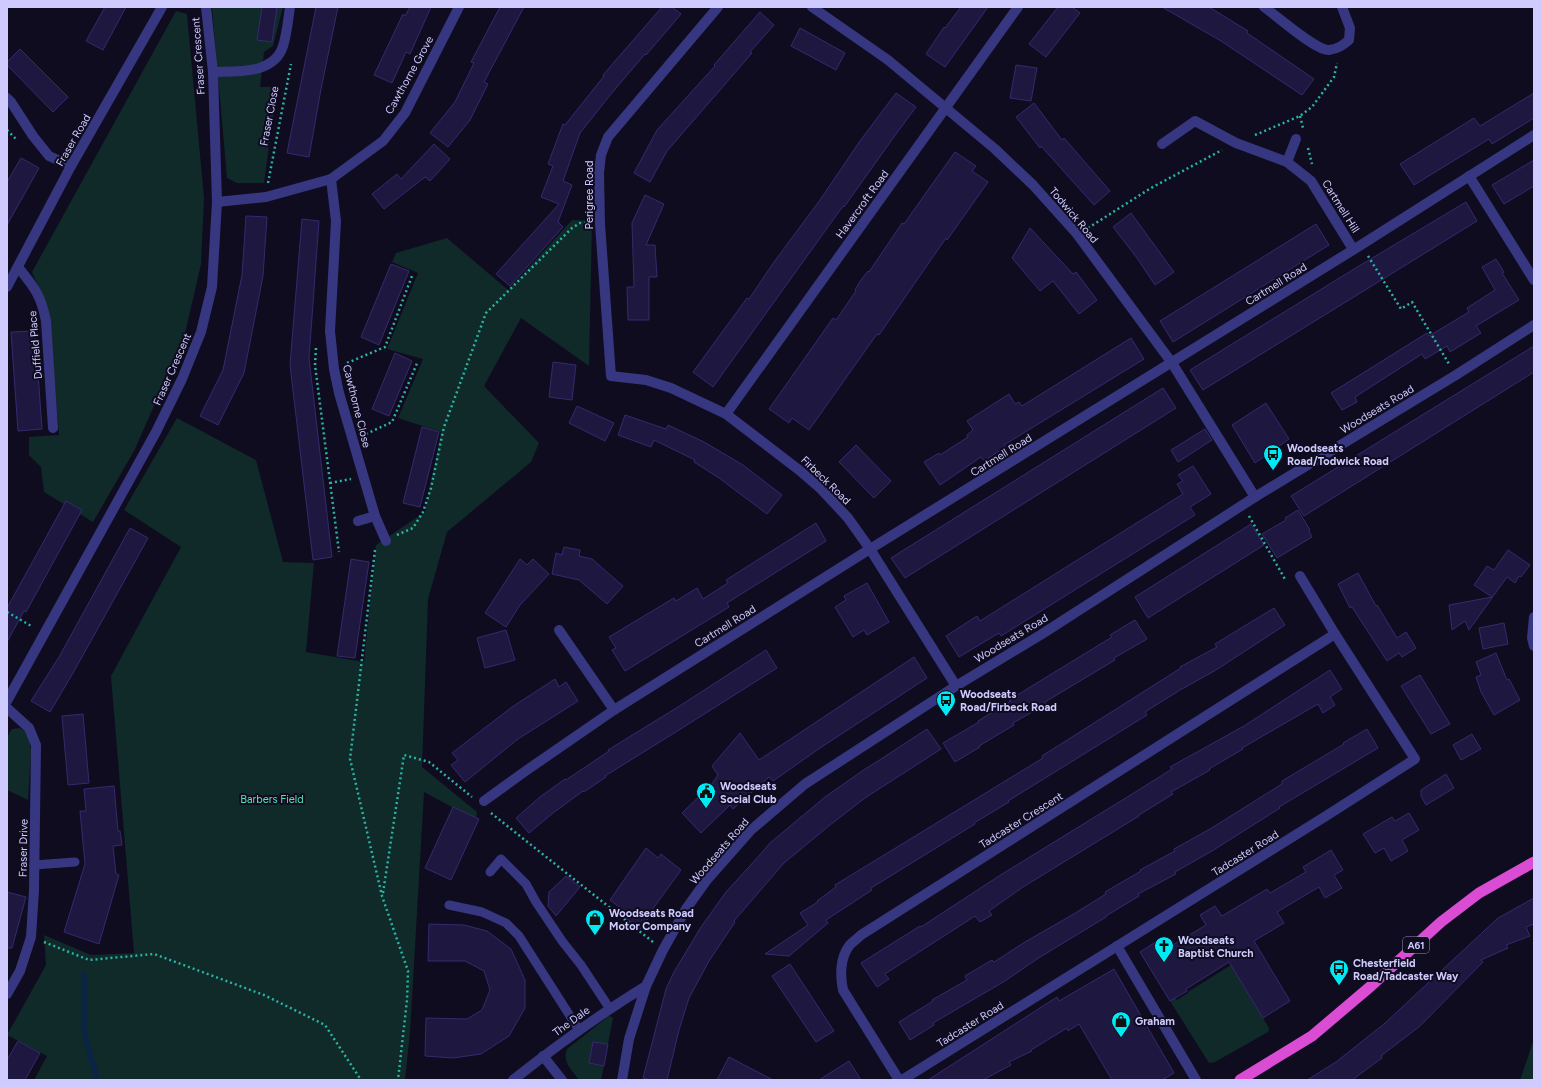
<svg xmlns="http://www.w3.org/2000/svg" width="1541" height="1087" viewBox="0 0 1541 1087" font-family="Figtree,sans-serif">
  <rect width="100%" height="100%" fill="#0f0c20"/>
  <g fill="#0f2a28">
    <path d="M212 7H283L273 46 264 52 260 87H277L264 183H237L227 178Z"/>
    <path d="M176 11 187 14 188 25 204 198 201 264 184 338 134 451 93 522 44 492 41 467 29 455V437L59 435 49 312 32 272Z"/>
    <path d="M572 220 592 221 589 366 521 318 484 386 539 443 531 462 447 532 428 599 422 767 477 812 476 820 424 792 410 1033 405 1080H34L47 1056 7 1035 46 965 44 935 91 955 134 953 111 676 181 547 124 510 177 418 256 460 283 562 314 563 306 652 364 662 376 545 425 512 441 432 398 418 423 359 387 349 418 273 392 262 396 253 447 238 508 290Z"/>
    <path d="M20 728 28 733 31 751 28 800 7 790V737L12 729Z"/>
    <path d="M1231 965 1269 1028 1268 1032 1215 1062 1209 1063 1170 1001 1175 998 1177 1000 1188 993V992Z"/>
    <path d="M609 1016 613 1018 608 1044 593 1042 589 1063 604 1066 601 1080H579C572 1070 562 1062 567 1049Z"/>
    <path d="M1534 1039V1080H1520Z"/>
  </g>
  <g fill="none" stroke-linecap="round" stroke-linejoin="round">
    <path stroke="#0b2445" stroke-width="5.5" d="M84 974V1031L97 1080"/>
  </g>
  <g fill="#1e1841" stroke="#342a6e">
    <path d="M105 7H126L103 50 86 41Z"/>
    <path d="M262 7H277L272 42 257 40Z"/>
    <path d="M316 7H338L321 89 309 157 287 153Z"/>
    <path d="M410 7H431L410 54 406 52 392 83 374 75 403 14 405 16Z"/>
    <path d="M500 7H524L484 82 488 84 470 120 448 147 430 133 455 102 474 63 471 62Z"/>
    <path d="M662 7H672L681 14 646 55 645 54 611 94 580 133 563 181 572 185 558 222 563 227 510 286 496 274 559 204 541 197 553 166 548 164 563 124 565 125 604 76 603 75Z"/>
    <path d="M961 7H988L945 67 926 54 944 27 945 28Z"/>
    <path d="M1058 7H1072L1080 13 1046 57 1029 44Z"/>
    <path d="M1162 7H1209L1248 31 1247 33 1314 79 1302 95 1221 41Z"/>
    <path d="M760 12 774 25 750 52 752 53 667 151 650 182 634 173 657 130 715 66 714 65Z"/>
    <path d="M800 28 845 53 836 70 791 46Z"/>
    <path d="M20 49 68 97 53 112 7 65V62Z"/>
    <path d="M1016 65 1037 68 1031 101 1010 98Z"/>
    <path d="M896 93 916 107 896 134 844 207 843 206 713 387 693 372 747 298 749 299 774 262 820 200 860 141Z"/>
    <path d="M1534 93V118L1492 144 1489 139 1414 185 1400 164 1474 118 1480 126Z"/>
    <path d="M1034 103 1062 140 1064 138 1110 191 1094 205 1041 146 1040 148 1016 117Z"/>
    <path d="M434 144 450 159 430 181 425 177 384 209 372 194 397 174 401 179Z"/>
    <path d="M955 152 976 166 972 171 988 182 947 240 946 238 879 335 877 334 809 430 792 418 789 423 769 409 833 318 836 320 856 291 855 290 861 280 868 271 869 272 902 223 904 224Z"/>
    <path d="M21 158 39 168 7 225V182Z"/>
    <path d="M1534 160V186L1504 204 1492 185Z"/>
    <path d="M645 195 664 204 646 245H655L657 277H649V320H628L627 287H634L632 223Z"/>
    <path d="M1466 202 1477 221 1203 390 1190 370 1359 266Z"/>
    <path d="M1131 213 1174 272 1155 285 1137 258 1113 227Z"/>
    <path d="M246 216 267 217 263 276 244 373 218 425 200 416 223 370 242 275Z"/>
    <path d="M302 219 319 221 309 358 332 557 313 560 290 365Z"/>
    <path d="M1316 224 1329 245 1173 342 1160 321Z"/>
    <path d="M1030 228 1073 274 1076 272 1097 300 1079 314 1053 281 1040 291 1012 258Z"/>
    <path d="M1496 259 1504 272 1502 273 1519 300 1476 326 1481 333 1450 352 1447 346 1425 359 1422 354 1355 397 1357 402 1342 410 1331 393 1427 333 1429 336 1469 312 1467 308 1495 290 1482 267Z"/>
    <path d="M391 264 409 271 379 345 361 337Z"/>
    <path d="M35 331 42 429 18 431 11 332Z"/>
    <path d="M1131 338 1144 359 1004 445 1005 447 984 461 981 457 940 485 924 462 939 453 940 455 968 437 967 435 973 430 967 421 1009 394 1015 404 1019 402 1022 406Z"/>
    <path d="M1534 346V372L1304 516 1291 496Z"/>
    <path d="M395 353 412 361 389 416 372 409Z"/>
    <path d="M553 362 576 365 572 400 549 397Z"/>
    <path d="M1163 388 1176 408 905 578 891 558Z"/>
    <path d="M1266 403 1289 439 1255 463 1232 425Z"/>
    <path d="M577 406 614 423 605 441 569 423Z"/>
    <path d="M625 415 666 429 668 425 704 442 743 465 782 495 767 514 719 478 694 462 695 460 654 440 651 447 618 435Z"/>
    <path d="M422 427 439 432 420 507 403 503Z"/>
    <path d="M1205 429 1212 440 1178 462 1171 450Z"/>
    <path d="M856 445 891 481 874 498 839 462Z"/>
    <path d="M1193 466 1211 494 1190 507 1195 515 1001 636 999 633 959 657 946 636 977 616 980 621 1183 494 1177 484 1183 481 1178 475Z"/>
    <path d="M66 501 82 510 26 612 24 611 7 642V608Z"/>
    <path d="M1298 510 1310 530 1309 531 1312 537 1277 558 1262 534 1286 520 1285 518Z"/>
    <path d="M816 523 826 541 727 603 729 607 625 671 612 650 616 648 609 637 674 598 676 601 697 588 703 599 728 583 726 580Z"/>
    <path d="M1251 524 1264 545 1148 618 1135 597Z"/>
    <path d="M130 528 148 538 73 673 50 712 31 701 59 657Z"/>
    <path d="M564 547 580 550 579 556 592 559 623 586 607 604 579 580 552 574 556 553 562 555Z"/>
    <path d="M1508 550 1530 565 1521 577 1519 576 1515 583 1507 577 1469 630 1465 621 1452 630 1449 605 1492 597 1474 585 1487 566 1494 570Z"/>
    <path d="M351 559 369 562 355 658 337 656Z"/>
    <path d="M520 559 527 565 533 559 549 574 520 605 506 627 485 613Z"/>
    <path d="M1358 573 1376 606 1377 605 1397 638 1406 632 1416 648 1402 657 1399 653 1387 661 1352 607 1350 608 1338 584Z"/>
    <path d="M867 583 889 622 867 635 864 630 853 637 835 607 846 600 844 596Z"/>
    <path d="M1274 608 1285 625 1216 670 1180 690 1145 712 1147 715 1008 801 1009 802 974 823 975 824 871 888 872 890 826 920 828 923 789 956 765 954 808 925 800 913 818 902 817 901 836 887 835 885 1043 758 1042 756 1181 668 1180 667 1217 647 1215 644Z"/>
    <path d="M1135 620 1147 639 1114 658 1115 660 1045 702 1046 704 1013 723 1014 725 979 746 980 747 955 762 943 743 979 722 978 721 1011 701 1009 700 1112 637 1110 635Z"/>
    <path d="M1504 623 1508 644 1483 649 1479 628Z"/>
    <path d="M506 630 515 660 485 668 477 638Z"/>
    <path d="M766 650 777 668 679 730 605 776 606 777 584 792 583 791 553 813 529 833 516 818 540 797 565 779 566 780 609 751 608 750 678 707Z"/>
    <path d="M1496 653 1507 680 1509 679 1520 700 1494 715 1481 692 1476 677 1481 675 1476 662Z"/>
    <path d="M914 657 927 678 820 748 773 781 769 777 733 809 730 805 701 833 682 813 711 785 718 775 712 766 740 733 759 760Z"/>
    <path d="M1330 670 1342 689 1330 697 1335 705 1323 713 1318 704 1242 748 1243 749 1209 769 1210 770 1171 792 1173 794 1139 815V816L1023 887 989 911 992 915 980 922 975 916 885 974 889 979 877 987 861 963 896 941 920 926 921 927 999 876 1137 791 1172 769 1170 767 1244 726Z"/>
    <path d="M1420 675 1450 724 1431 734 1401 686Z"/>
    <path d="M555 679 559 687 566 682 578 701 518 739 465 782 451 765 458 760 452 753 512 707Z"/>
    <path d="M83 714 89 783 68 785 62 716Z"/>
    <path d="M927 729 941 749 865 798 830 825 784 863 734 921 735 922 709 961 689 998 679 1030 667 1080H650L643 1078 666 989 674 972 701 927 726 892 758 857 770 843 825 797 865 769 875 763Z"/>
    <path d="M1367 729 1378 748 1279 807 1280 808 1212 851 1175 872 1176 874 1138 894 1139 896 1106 916V917L1037 959 1005 981 933 1023 934 1025 910 1040 899 1022 933 1001 932 1000 967 980 965 976 992 960 994 962 1025 942 1072 915 1106 894 1105 892 1141 871 1140 870 1175 851 1174 849 1210 829 1282 784V781L1344 744 1343 743Z"/>
    <path d="M1472 734 1481 749 1461 760 1453 745Z"/>
    <path d="M1446 774 1454 788 1426 805 1421 796V790Z"/>
    <path d="M114 786 118 831H120L122 845 113 846 116 874 119 875 99 944 64 932 85 864 80 811H86L84 789Z"/>
    <path d="M453 807 479 819 451 880 425 868Z"/>
    <path d="M1409 813 1419 830 1402 840 1408 851 1391 861 1384 848 1375 853 1363 834 1392 817 1395 821Z"/>
    <path d="M646 848 658 858 661 854 681 870 652 910 653 912 640 929 620 914 623 910 610 900Z"/>
    <path d="M1331 850 1343 870 1334 875 1342 888 1325 898 1319 887 1277 912 1284 923 1254 941 1290 1001 1263 1018 1229 962 1186 989 1187 991 1170 1001 1140 952 1165 936 1171 946 1206 925 1200 915 1215 906 1222 916 1267 889 1270 893 1306 872 1303 867Z"/>
    <path d="M566 876 580 887 556 916 548 906 549 892Z"/>
    <path d="M7 892 26 897 12 948H7Z"/>
    <path d="M1534 898V924L1526 927 1530 936 1506 945 1508 948 1481 960 1483 962 1420 1026 1381 1056 1382 1058 1352 1080H1307L1336 1062 1384 1024 1498 918Z"/>
    <path d="M429 924 464 925 487 931 511 949 525 980V1008L509 1036 481 1054 453 1058 425 1056 426 1018 467 1019 482 1010 490 990 484 971 465 961H428Z"/>
    <path d="M790 964 834 1031 816 1042 772 976Z"/>
    <path d="M1114 969 1174 1073 1162 1080H1112L1079 1024 1068 1031 1067 1028 1031 1050 1032 1051 1009 1062 1011 1065 983 1080H928L1057 997 1059 1001Z"/>
    <path d="M18 1041 40 1053 25 1080H7V1060Z"/>
    <path d="M593 1042 608 1044 604 1066 589 1063Z"/>
    <path d="M729 1057 773 1080H717Z"/>
    <path d="M849 1061 861 1080H819Z"/>
  </g>
  <g fill="none" stroke-linecap="round" stroke-linejoin="round">
    <g stroke="#2bb3a4" stroke-width="2.5" stroke-dasharray="2 3" stroke-linecap="butt">
      <path d="M1300 116 1303 128"/>
      <path d="M7 130 17 140"/>
      <path d="M1255 135 1300 116 1312 107 1334 77 1337 63"/>
      <path d="M1308 148 1312 164"/>
      <path d="M268 183 291 64"/>
      <path d="M1088 228 1151 188 1222 150"/>
      <path d="M1368 256 1401 309 1412 302 1449 364"/>
      <path d="M316 348 315 365 339 552"/>
      <path d="M347 363 385 347 412 276"/>
      <path d="M366 434 392 422 418 361"/>
      <path d="M330 483 351 479"/>
      <path d="M1249 516 1286 581"/>
      <path d="M397 535 413 528 423 512 431 488 444 427 486 313 572 228 580 223H587"/>
      <path d="M375 550 350 759 382 896 408 971 407 1000 398 1080"/>
      <path d="M7 612 33 627"/>
      <path d="M491 813 653 942"/>
      <path d="M383 893 404 755 429 762 472 797"/>
      <path d="M44 942 89 960 154 954 264 995 325 1025 361 1080"/>
    </g>
    <g stroke="#363780" stroke-width="9">
      <path d="M34 865 75 862"/>
      <path d="M490 872 501 859 526 884 536 902 562 941 581 965 610 1009"/>
      <path d="M449 905 482 912 506 923 519 936 579 1030"/>
    </g>
    <g stroke="#363780" stroke-width="10">
      <path d="M718 7 608 137 601 155 599 173 600 224 611 376 646 380 671 388 726 414 799 470 821 489 848 518 870 549 956 686"/>
      <path d="M812 7 888 60 995 149 1033 185 1077 234 1172 363 1255 497"/>
      <path d="M1264 7C1277 16 1316 51 1329 50 1338 49 1343 45 1349 40L1350 28 1342 7"/>
      <path d="M213 72C236 71 274 75 283 46 287 34 288 20 290 7"/>
      <path d="M7 98 11 102 33 136 49 156 71 166"/>
      <path d="M1162 144 1195 121 1236 143 1287 162 1311 181 1353 249"/>
      <path d="M1287 162 1296 139"/>
      <path d="M1469 176 1534 280"/>
      <path d="M331 179 336 221 330 331 334 369 339 393 375 516 386 541"/>
      <path d="M217 202 266 197 331 179 383 141 405 113 459 7"/>
      <path d="M18 267C34 287 41 295 46 321L53 428"/>
      <path d="M7 287 71 166 162 7"/>
      <path d="M726 414 1018 7"/>
      <path d="M358 521 375 516"/>
      <path d="M1534 617 1532 638 1534 646"/>
      <path d="M559 630 614 710"/>
      <path d="M7 701 156 432 182 379 201 332 212 287 217 202 213 72 206 7"/>
      <path d="M7 708 29 728 36 745 34 890 31 937 20 971 7 994"/>
      <path d="M484 801 527 770 614 710 870 549 1361 245 1534 135"/>
      <path d="M1117 946 1196 1080"/>
      <path d="M543 1056 562 1080"/>
      <path d="M513 1080C556 1046 600 1014 646 986"/>
      <path d="M899 1080 843 990C840 976 840 958 849 946 852 942 857 939 861 935L1335 634"/>
      <path d="M902 1080 1326 816 1415 759 1335 634 1300 576"/>
    </g>
    <path stroke="#363780" stroke-width="10" d="M622 1080 629 1039 646 986 663 950 686 909 706 881 751 830 805 784 956 686 1042 634 1255 497 1456 375 1534 325"/>
    <path stroke="#da4cd4" stroke-width="11" d="M1240 1080 1312 1036 1371 986 1441 922 1479 893 1534 862"/>
  </g>
  <defs>
    <g id="bus-pin" transform="scale(1)"><path d="M0 17L-7.5 6A9.5 9.5 0 1 1 7.5 6Z" fill="#00eaf6" stroke="#0f0c20"/><path d="M-5-6H5V4H4V6H2V4H-2V6H-4V4H-5ZM-3.5-4V0h7V-4ZM-3.5 1.2v1.5H-2V1.2ZM2 1.2v1.5H3.5V1.2Z" fill="#111"/></g>
    <g id="civic-pin" transform="scale(1)"><path d="M0 17L-7.5 6A9.5 9.5 0 1 1 7.5 6Z" fill="#00eaf6" stroke="#0f0c20"/><path d="M-.6-6.5H3V-4.5H.6V-3L4-1V1h2V6H-6V1h2V-1L-.6-3ZM-1.2 2.5V6h2.4V2.5Z" fill="#111"/></g>
    <g id="shop-pin" transform="scale(1)"><path d="M0 17L-7.5 6A9.5 9.5 0 1 1 7.5 6Z" fill="#00eaf6" stroke="#0f0c20"/><path d="M-5-2.5h2.3a2.7 3.5 0 0 1 5.4 0H5L5.5 6h-11ZM-1.5-2.5h3a1.5 2.3 0 0 0-3 0Z" fill="#111"/></g>
    <g id="church-pin" transform="scale(1)"><path d="M0 17L-7.5 6A9.5 9.5 0 1 1 7.5 6Z" fill="#00eaf6" stroke="#0f0c20"/><path d="M-1.2-6h2.4v3.5h3.3v2.4h-3.3V6h-2.4V-.1h-3.3v-2.4h3.3Z" fill="#111"/></g>
  </defs>
  <g fill-rule="evenodd">
    <use href="#bus-pin" x="1273" y="454"/>
    <use href="#bus-pin" x="946" y="700"/>
    <use href="#civic-pin" x="706" y="792"/>
    <use href="#shop-pin" x="595" y="919"/>
    <use href="#church-pin" x="1164" y="946"/>
    <use href="#bus-pin" x="1339" y="969"/>
    <use href="#shop-pin" x="1121" y="1021"/>
  </g>
  <g text-anchor="middle" stroke-width="4" stroke-linejoin="round" paint-order="stroke">
    <rect fill="#0f0c20" stroke="#9592bc" stroke-width="1" x="1403" y="937" width="26" height="16" rx="3"/>
    <g font-size="10" font-weight="bold" fill="#cfcbff">
      <text x="1416" y="949">A61</text>
    </g>
    <g font-size="11" fill="#cfcbff" stroke="#0f0c20">
      <text transform="translate(198 56) rotate(-94)" y="4">Fraser Crescent</text>
      <text transform="translate(409 75) rotate(-61)" y="4">Cawthorne Grove</text>
      <text transform="translate(269 116) rotate(-79)" y="4">Fraser Close</text>
      <text transform="translate(73 140) rotate(-60)" y="4">Fraser Road</text>
      <text transform="translate(589 195) rotate(-90)" y="4">Perigree Road</text>
      <text transform="translate(862 204) rotate(-54)" y="4">Havercroft Road</text>
      <text transform="translate(1341 206) rotate(58)" y="4">Cartmell Hill</text>
      <text transform="translate(1074 215) rotate(50)" y="4">Todwick Road</text>
      <text transform="translate(1276 284) rotate(-32)" y="4">Cartmell Road</text>
      <text transform="translate(35 345) rotate(-95)" y="4">Duffield Place</text>
      <text transform="translate(172 369) rotate(-66)" y="4">Fraser Crescent</text>
      <text transform="translate(357 406) rotate(76)" y="4">Cawthorne Close</text>
      <text transform="translate(1377 409) rotate(-31)" y="4">Woodseats Road</text>
      <text transform="translate(1001 455) rotate(-32)" y="4">Cartmell Road</text>
      <text transform="translate(826 480) rotate(44)" y="4">Firbeck Road</text>
      <text transform="translate(725 626) rotate(-32)" y="4">Cartmell Road</text>
      <text transform="translate(1011 638) rotate(-31)" y="4">Woodseats Road</text>
      <text transform="translate(1021 820) rotate(-32)" y="4">Tadcaster Crescent</text>
      <text transform="translate(23 848) rotate(-89)" y="4">Fraser Drive</text>
      <text transform="translate(719 851) rotate(-49)" y="4">Woodseats Road</text>
      <text transform="translate(1245 853) rotate(-32)" y="4">Tadcaster Road</text>
      <text transform="translate(571 1021) rotate(-36)" y="4">The Dale</text>
      <text transform="translate(970 1024) rotate(-32)" y="4">Tadcaster Road</text>
    </g>
    <g font-size="11" font-weight="bold" fill="#cfcbff" stroke="#0f0c20" text-anchor="start">
      <text x="1287" y="452">Woodseats<tspan x="1287" dy="13">Road/Todwick Road</tspan></text>
      <text x="960" y="698">Woodseats<tspan x="960" dy="13">Road/Firbeck Road</tspan></text>
      <text x="720" y="790">Woodseats<tspan x="720" dy="13">Social Club</tspan></text>
      <text x="609" y="917">Woodseats Road<tspan x="609" dy="13">Motor Company</tspan></text>
      <text x="1178" y="944">Woodseats<tspan x="1178" dy="13">Baptist Church</tspan></text>
      <text x="1353" y="967">Chesterfield<tspan x="1353" dy="13">Road/Tadcaster Way</tspan></text>
      <text x="1135" y="1025">Graham</text>
    </g>
    <g font-size="11" fill="#56e1b7" stroke="#0f0c20">
      <text x="272" y="803">Barbers Field</text>
    </g>
  </g>
  <rect width="1541" height="1087" fill="none" stroke="#cfcbff" stroke-width="16"/>
</svg>
